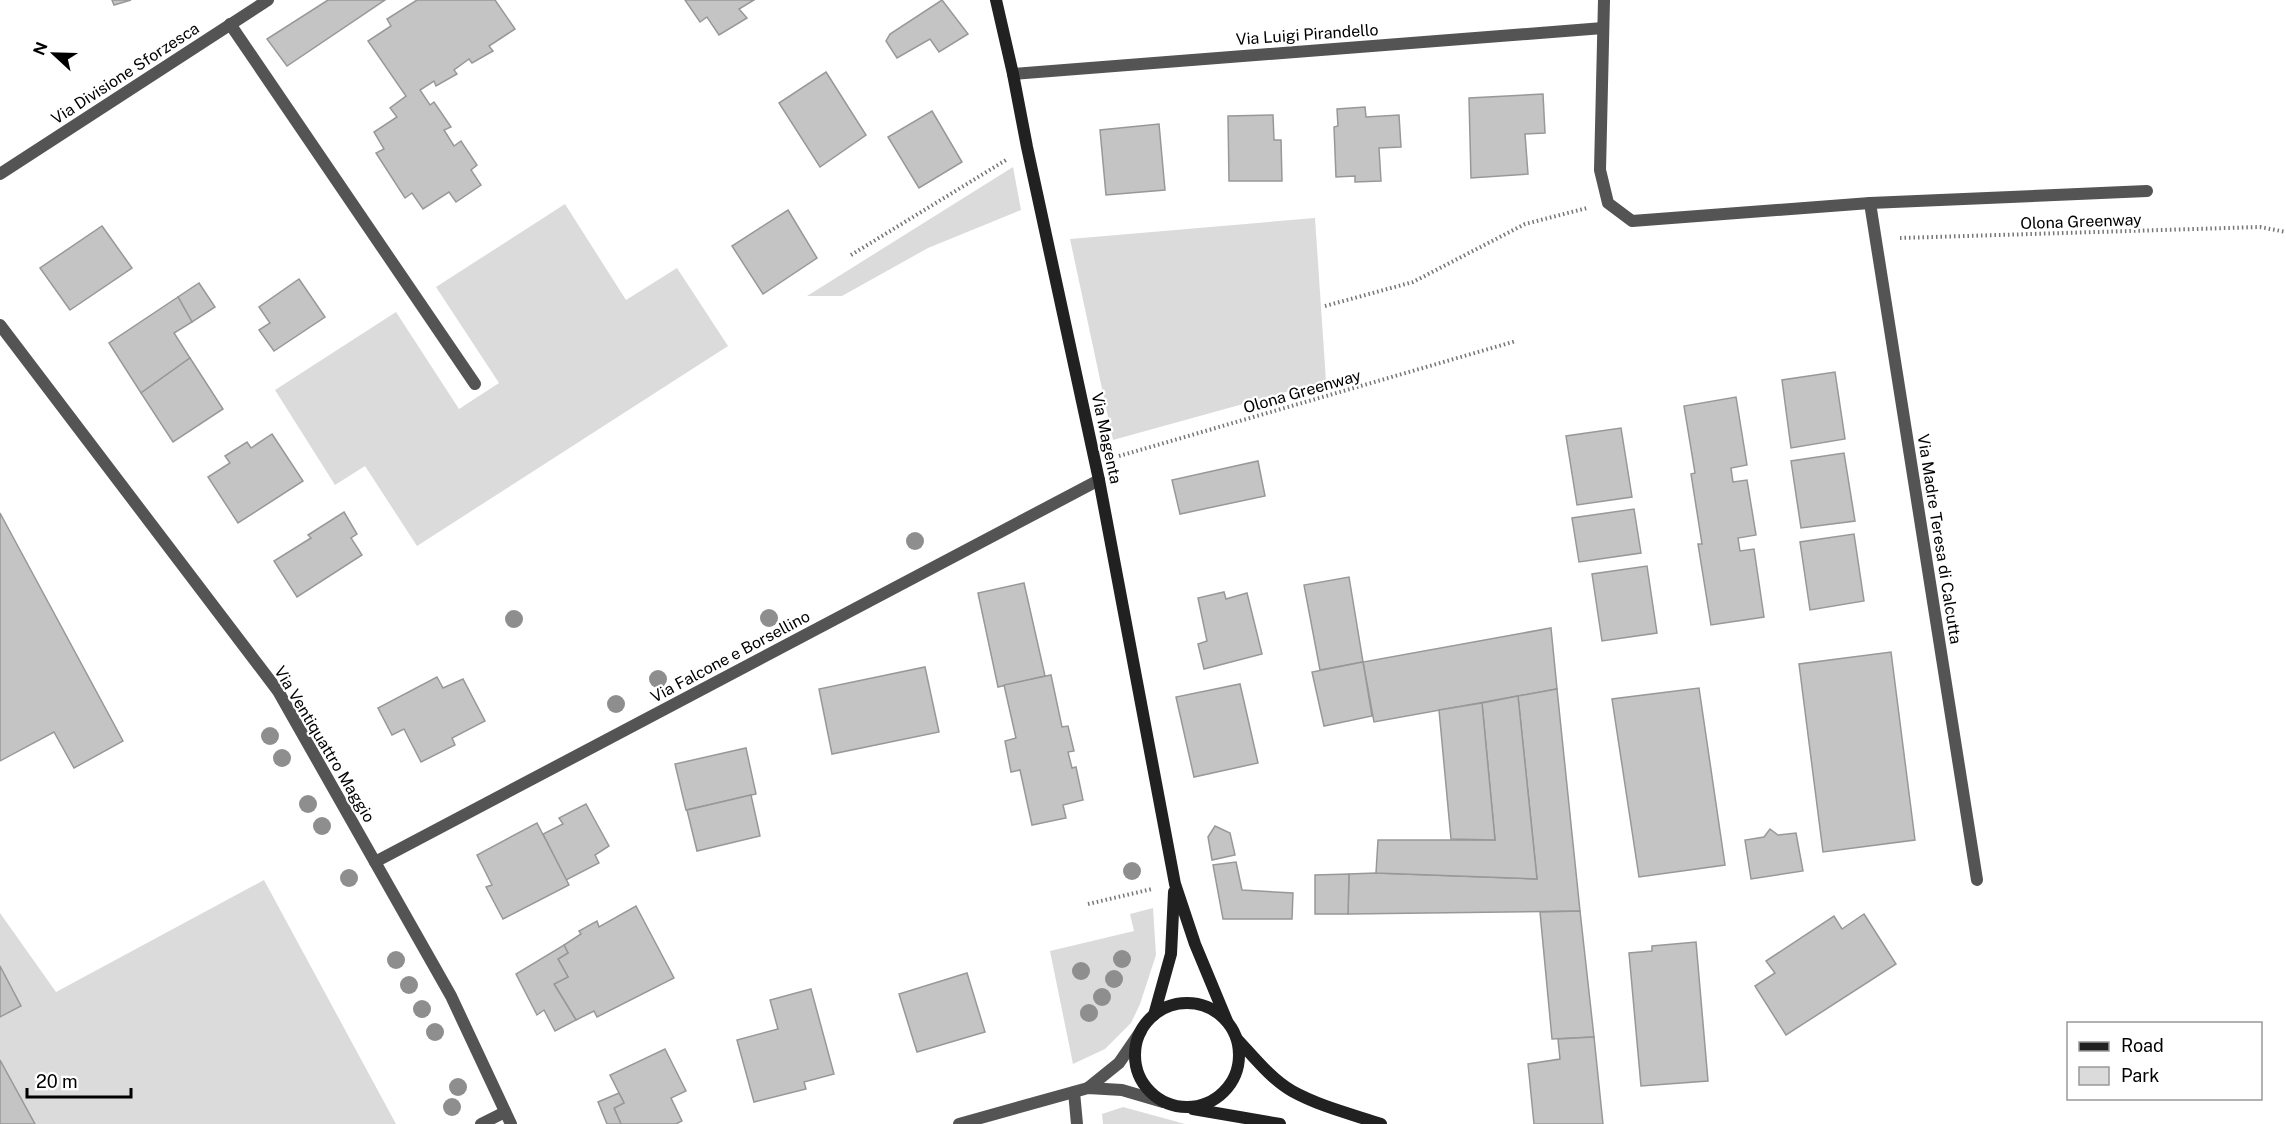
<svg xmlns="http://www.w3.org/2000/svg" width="2286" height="1124" viewBox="0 0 2286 1124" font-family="'Public Sans',sans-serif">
  <rect width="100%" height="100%" fill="#fff"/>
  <g fill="#dbdbdb">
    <path d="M1013 167 1021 210 928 248 842 296H807Z"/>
    <path d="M565 204 626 300 677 268 728 346 417 546 365 466 335 485 275 390 396 312 459 409 499 383 436 287Z"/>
    <path d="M1315 218 1326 381 1113 440 1070 239Z"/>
    <path d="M264 880 396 1124H0V913L56 992Z"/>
    <path d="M1153 908 1156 955 1140 1004 1131 1023 1105 1049 1073 1064 1050 951 1134 931 1130 914Z"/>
    <path d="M1123 1107 1185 1124H1103L1102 1114Z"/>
  </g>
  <g fill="#c4c4c4" stroke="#989898" stroke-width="1.5">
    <path d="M112 0H131L114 5Z"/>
    <path d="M328 0H385L287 66 267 39Z"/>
    <path d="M417 0H495L515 29 489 46 493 51 472 63 469 59 454 70 457 74 436 86 434 81 420 90 430 105 434 102 451 127 444 130 454 146 461 141 477 165 471 170 481 185 456 202 449 192 423 209 412 193 405 198 376 153 384 149 374 132 397 117 390 108 406 96 368 41 391 26 387 19Z"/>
    <path d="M685 0H754L739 9 747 18 719 35 707 17 700 22Z"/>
    <path d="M942 0 968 34 939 52 930 39 897 58 886 41 890 34Z"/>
    <path d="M826 72 866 135 820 167 779 103Z"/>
    <path d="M1543 94 1545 133 1525 134 1528 174 1471 178 1469 98Z"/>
    <path d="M1365 107 1366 117 1399 115 1401 147 1379 148 1381 181 1355 182V176L1336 177 1334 127 1338 126 1337 109Z"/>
    <path d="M932 111 962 162 919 188 888 137Z"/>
    <path d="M1273 115 1274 140H1281L1282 181H1229L1228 116Z"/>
    <path d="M1159 124 1165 190 1106 195 1100 130Z"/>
    <path d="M788 210 817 258 763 294 732 246Z"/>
    <path d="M102 226 132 268 70 310 40 268Z"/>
    <path d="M299 279 325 317 274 351 259 330 270 323 259 307Z"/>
    <path d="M199 283 215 307 192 322 178 297Z"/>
    <path d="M178 297 192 322 174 333 190 358 141 393 109 343Z"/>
    <path d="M190 358 223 409 173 442 141 393Z"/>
    <path d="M1835 372 1845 439 1791 448 1782 380Z"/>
    <path d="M1736 397 1747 465 1731 468 1733 482 1747 480 1756 535 1738 538 1740 551 1754 549 1764 617 1711 625 1698 544H1702L1691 474 1695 473 1684 406Z"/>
    <path d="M1621 428 1632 497 1577 505 1566 436Z"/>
    <path d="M272 434 303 481 238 523 208 477 230 463 225 456 247 442 251 448Z"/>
    <path d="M1844 453 1855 521 1801 528 1791 461Z"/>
    <path d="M1258 461 1265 496 1180 514 1172 480Z"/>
    <path d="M1634 509 1641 553 1579 562 1572 518Z"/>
    <path d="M344 512 357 534 351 538 362 555 297 597 274 561 311 538 308 535Z"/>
    <path d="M0 513 123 741 74 768 54 732 0 761Z"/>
    <path d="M1854 534 1864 601 1810 610 1800 542Z"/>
    <path d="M1647 566 1657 633 1602 641 1592 574Z"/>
    <path d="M1349 577 1363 662 1320 670 1304 585Z"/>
    <path d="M1024 583 1045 676 998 687 978 593Z"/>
    <path d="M1224 592 1226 599 1247 593 1262 654 1204 669 1198 644 1207 641 1198 598Z"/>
    <path d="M1551 628 1557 689 1374 722 1363 662Z"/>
    <path d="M1891 652 1915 840 1823 852 1799 664Z"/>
    <path d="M1363 662 1372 716 1324 726 1312 672Z"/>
    <path d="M925 667 939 732 832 754 819 689Z"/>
    <path d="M1051 675 1062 727 1068 726 1074 751 1068 752 1072 768 1076 767 1083 800 1063 805 1066 818 1032 825 1020 770 1011 772 1005 741 1016 738 1004 685Z"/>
    <path d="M437 677 443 688 463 679 485 721 452 738 455 745 421 762 404 729 392 735 378 708Z"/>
    <path d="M1240 684 1258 763 1194 777 1176 697Z"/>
    <path d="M1699 688 1725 865 1639 877 1612 699Z"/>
    <path d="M1557 689 1580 911 1348 914 1349 874 1376 873 1537 879 1518 696Z"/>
    <path d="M1518 696 1537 879 1376 873 1378 840H1495L1482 703Z"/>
    <path d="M1482 703 1495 840 1451 839 1439 710Z"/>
    <path d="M746 748 756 794 686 810 675 764Z"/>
    <path d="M751 795 760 836 697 851 687 810Z"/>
    <path d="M586 804 609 846 595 855 599 863 566 880 543 834 563 824 559 818Z"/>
    <path d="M537 823 569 885 503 919 486 887 492 885 477 855Z"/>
    <path d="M1215 826 1230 833 1235 855 1212 860 1208 837Z"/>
    <path d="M1770 829 1778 835 1796 833 1803 871 1751 879 1745 840 1764 837Z"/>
    <path d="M1236 862 1242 890 1293 893 1292 919H1223L1213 865Z"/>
    <path d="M1349 874 1348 914H1315V875Z"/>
    <path d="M636 906 674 978 597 1017 594 1011 576 1020 554 984 568 977 558 959 568 953 564 945 581 934 579 931 597 921 599 927Z"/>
    <path d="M1580 911 1594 1037 1552 1039 1540 912Z"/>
    <path d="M1864 914 1896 964 1786 1035 1755 986 1775 973 1766 961 1834 916 1842 929Z"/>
    <path d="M1696 942 1708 1081 1641 1086 1629 953 1652 951V946Z"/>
    <path d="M564 945 568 953 558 959 568 977 554 984 576 1020 555 1031 544 1010 537 1015 516 974Z"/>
    <path d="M0 966 21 1006 0 1017Z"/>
    <path d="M967 973 985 1032 917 1052 899 994Z"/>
    <path d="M811 989 834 1074 804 1082 806 1089 754 1102 737 1040 778 1029 770 1000Z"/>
    <path d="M1594 1037 1603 1124H1534L1528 1064 1560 1059 1558 1039Z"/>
    <path d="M665 1049 686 1091 671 1098 682 1121 676 1124H621L614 1108 624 1103 610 1075Z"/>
    <path d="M0 1060 35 1124H0Z"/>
    <path d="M619 1093 624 1103 614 1108 621 1124H607L598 1102Z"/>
  </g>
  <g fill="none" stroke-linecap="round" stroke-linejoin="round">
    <g stroke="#767676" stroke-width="4" stroke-dasharray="1.5 3" stroke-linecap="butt">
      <path d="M1900 238 2260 227 2286 232"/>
      <path d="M851 255 1006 160"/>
      <path d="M1325 306 1413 282 1525 224 1587 208"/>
      <path d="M1119 456 1516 341"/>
      <path d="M1088 904 1152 889"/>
    </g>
    <path stroke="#545454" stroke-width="12" d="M1074 1092 1077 1124"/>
    <g stroke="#545454" stroke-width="12">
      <path d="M1604 0 1600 170 1608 203 1632 221 1870 203 2147 191"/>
      <path d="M230 24 475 384"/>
      <path d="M1013 74 1603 28"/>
      <path d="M0 174 268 0"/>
      <path d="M1870 203 1977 880"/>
      <path d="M0 325 278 691 451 996 511 1124"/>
      <path d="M375 862 1099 480"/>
      <path d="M1088 1088 1119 1063 1141 1031"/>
      <path d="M481 1124 505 1112"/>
      <path d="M959 1124 1088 1088 1122 1090 1163 1102"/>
    </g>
    <g stroke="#212121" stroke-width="12">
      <path d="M996 0 1013 74 1027 147 1099 480 1175 884 1195 944 1227 1021"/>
      <circle cx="1187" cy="1055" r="52"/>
      <path d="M1154 1015 1171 954 1174 892"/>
      <path d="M1237 1039C1253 1056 1271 1079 1292 1091 1319 1106 1351 1114 1381 1124"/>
      <path d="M1193 1109 1280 1124"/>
    </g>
  </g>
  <g fill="#8e8e8e">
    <circle cx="915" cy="541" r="9"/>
    <circle cx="769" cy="618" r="9"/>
    <circle cx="514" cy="619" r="9"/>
    <circle cx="658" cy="679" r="9"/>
    <circle cx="616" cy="704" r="9"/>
    <circle cx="270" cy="736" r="9"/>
    <circle cx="282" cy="758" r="9"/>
    <circle cx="308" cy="804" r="9"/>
    <circle cx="322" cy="826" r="9"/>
    <circle cx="1132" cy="871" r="9"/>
    <circle cx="349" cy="878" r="9"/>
    <circle cx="1122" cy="959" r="9"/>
    <circle cx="396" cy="960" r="9"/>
    <circle cx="1081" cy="971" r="9"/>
    <circle cx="1114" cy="979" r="9"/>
    <circle cx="409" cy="985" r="9"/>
    <circle cx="1102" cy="997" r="9"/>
    <circle cx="422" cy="1009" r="9"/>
    <circle cx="1089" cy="1013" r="9"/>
    <circle cx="435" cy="1032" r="9"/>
    <circle cx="458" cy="1087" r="9"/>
    <circle cx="452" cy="1107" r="9"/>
  </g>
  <g text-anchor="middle" stroke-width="4.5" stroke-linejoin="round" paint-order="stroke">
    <g font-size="16" fill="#000" stroke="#fff">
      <text transform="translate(1307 34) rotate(-4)" y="6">Via Luigi Pirandello</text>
      <text transform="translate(125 73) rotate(-33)" y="6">Via Divisione Sforzesca</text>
      <text transform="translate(2081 221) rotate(-2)" y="6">Olona Greenway</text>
      <text transform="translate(1302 391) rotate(-16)" y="6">Olona Greenway</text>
      <text transform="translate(1107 438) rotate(78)" y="6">Via Magenta</text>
      <text transform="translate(1940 539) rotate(81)" y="6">Via Madre Teresa di Calcutta</text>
      <text transform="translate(730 656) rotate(-28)" y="6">Via Falcone e Borsellino</text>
      <text transform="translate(325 744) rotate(59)" y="6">Via Ventiquattro Maggio</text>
    </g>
  </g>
  <rect x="2067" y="1022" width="195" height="78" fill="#ffffff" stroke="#999999" stroke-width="1.5"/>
  <rect x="2079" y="1042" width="30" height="9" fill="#212121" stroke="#999999" stroke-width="1.5"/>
  <text x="2121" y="1052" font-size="18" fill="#000000">Road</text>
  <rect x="2079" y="1067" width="30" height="18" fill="#dbdbdb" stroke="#999999" stroke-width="1.5"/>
  <text x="2121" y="1082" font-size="18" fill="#000000">Park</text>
  <g transform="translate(54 54) rotate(292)" stroke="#ffffff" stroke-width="4.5" paint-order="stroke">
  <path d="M0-4.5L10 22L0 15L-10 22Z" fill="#000000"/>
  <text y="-9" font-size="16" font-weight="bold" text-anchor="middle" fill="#000000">N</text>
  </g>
  <path d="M27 1088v9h104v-9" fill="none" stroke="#000000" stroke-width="3"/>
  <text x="36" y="1088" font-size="18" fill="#000000" stroke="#ffffff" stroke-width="4.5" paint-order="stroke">20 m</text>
</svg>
